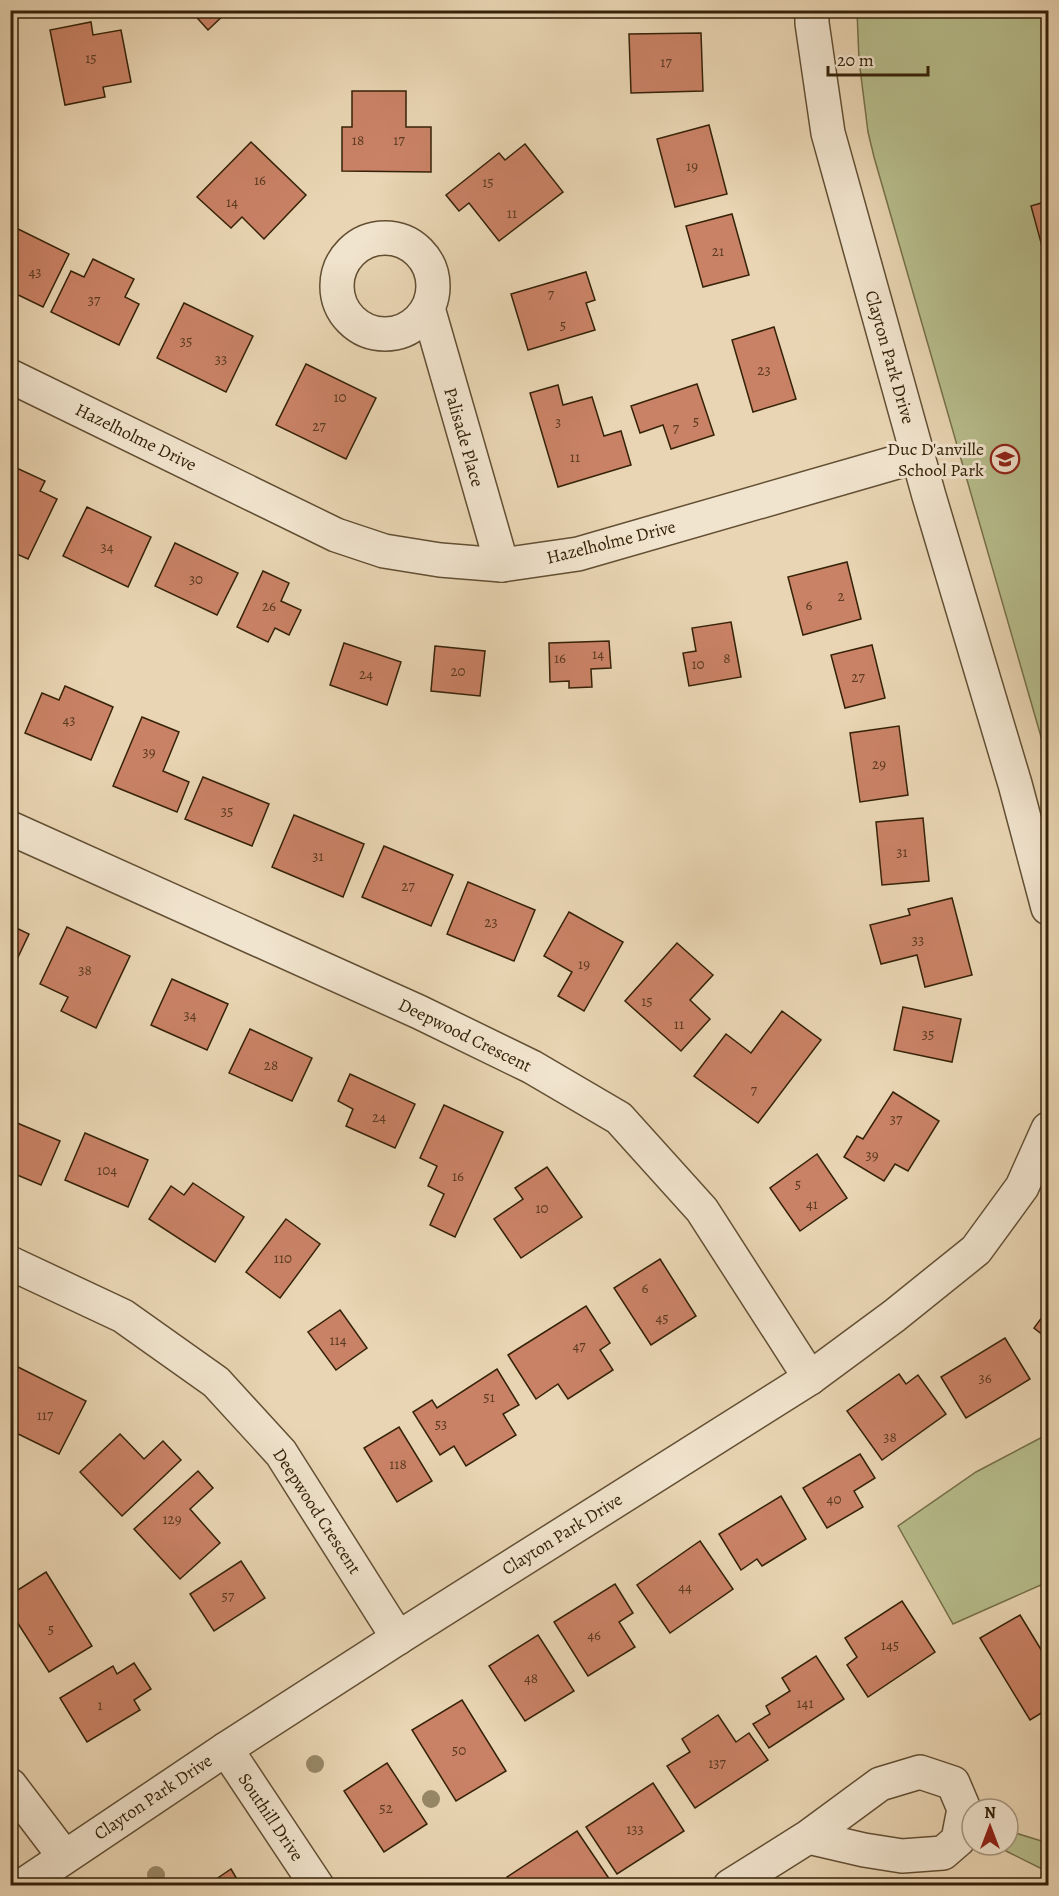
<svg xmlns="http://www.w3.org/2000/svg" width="1059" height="1896" viewBox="0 0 1059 1896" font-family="Alegreya,serif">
  <rect width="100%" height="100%" fill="#e9d5b3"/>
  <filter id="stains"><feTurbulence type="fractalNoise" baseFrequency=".00333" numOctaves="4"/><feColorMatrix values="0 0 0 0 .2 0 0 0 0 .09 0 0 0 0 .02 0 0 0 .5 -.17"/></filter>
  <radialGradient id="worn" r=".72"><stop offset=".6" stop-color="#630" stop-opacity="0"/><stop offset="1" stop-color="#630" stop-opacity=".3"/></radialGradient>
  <g fill="#b7bd8c" stroke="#76704a" stroke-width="1.5">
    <path d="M857 11H1048V761L874 157 868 132 859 60Z"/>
    <path d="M1048 1434V1585L1043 1584 953 1624 898 1526 976 1472Z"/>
    <path d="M1009 1831 1048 1843V1872L1006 1851 1008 1845Z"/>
  </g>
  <g fill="#ca8266" stroke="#352208" stroke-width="1.5">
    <path d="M190 10H229L208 30Z"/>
    <path d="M619 10H688V11L619 14Z"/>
    <path d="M91 22 93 35 121 30 131 82 103 87 105 97 65 105 50 30Z"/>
    <path d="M701 33 703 91 631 93 629 34Z"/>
    <path d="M352 91H406V127H431V172L342 171V127H352Z"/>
    <path d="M709 125 727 194 675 207 657 139Z"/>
    <path d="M251 142 306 195 264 239 242 217 231 228 197 197Z"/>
    <path d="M525 144 563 192 499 241 469 203 459 211 446 195 499 153 505 160Z"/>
    <path d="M1048 201V268L1031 206Z"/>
    <path d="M732 214 749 275 703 287 686 226Z"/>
    <path d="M10 225 69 254 43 307 10 291Z"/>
    <path d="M93 259 134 279 125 297 139 304 119 345 51 312 71 271 84 277Z"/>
    <path d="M586 272 595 300 586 303 595 330 528 350 511 294Z"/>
    <path d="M184 303 253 336 226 392 157 358Z"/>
    <path d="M774 327 796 399 753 412 732 340Z"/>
    <path d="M306 364 376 398 346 459 276 425Z"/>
    <path d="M697 384 714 435 671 449 663 425 640 433 631 406Z"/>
    <path d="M558 385 563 405 592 397 604 436 621 431 631 465 558 487 530 393Z"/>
    <path d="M10 465 45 481 40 491 57 499 28 559 10 551Z"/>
    <path d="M87 507 151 537 128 587 63 556Z"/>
    <path d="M175 543 238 573 217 615 155 586Z"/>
    <path d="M847 562 861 619 803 635 788 577Z"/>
    <path d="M263 571 289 583 281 601 301 610 289 635 275 628 268 642 237 627Z"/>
    <path d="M731 622 741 677 689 686 683 653 696 651 692 628Z"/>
    <path d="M609 641 611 668 591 669 592 687 569 688V681L550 682 549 643Z"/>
    <path d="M344 643 401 662 387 705 330 685Z"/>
    <path d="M872 645 885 698 845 708 831 655Z"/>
    <path d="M435 646 485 651 480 696 431 691Z"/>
    <path d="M65 686 113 707 91 760 25 733 42 693 59 700Z"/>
    <path d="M142 717 179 732 163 771 189 782 177 812 113 786Z"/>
    <path d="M899 726 908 795 860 802 850 733Z"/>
    <path d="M203 777 269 804 252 846 185 819Z"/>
    <path d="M294 815 364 844 343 897 272 867Z"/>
    <path d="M923 818 929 881 882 885 876 822Z"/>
    <path d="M384 846 453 875 431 926 362 897Z"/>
    <path d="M468 882 535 910 514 961 447 934Z"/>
    <path d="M952 898 972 975 925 987 917 955 881 964 870 925 910 915 908 909Z"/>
    <path d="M569 912 623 942 584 1011 558 996 572 972 544 956Z"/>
    <path d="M10 925 29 934 10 974Z"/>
    <path d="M67 927 130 956 96 1028 61 1011 68 997 40 984Z"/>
    <path d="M677 943 713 975 690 1000 710 1019 681 1051 625 1001Z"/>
    <path d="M172 979 228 1004 207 1050 151 1025Z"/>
    <path d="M903 1007 961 1019 952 1062 894 1050Z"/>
    <path d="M782 1011 821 1040 758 1123 694 1076 726 1034 751 1053Z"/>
    <path d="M250 1029 312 1058 292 1101 229 1073Z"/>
    <path d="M350 1074 415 1104 395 1148 346 1126 353 1109 338 1101Z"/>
    <path d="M893 1092 939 1121 908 1171 895 1164 884 1181 844 1157 857 1136 863 1139Z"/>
    <path d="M444 1105 503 1132 455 1237 430 1225 444 1194 428 1186 437 1166 420 1158Z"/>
    <path d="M10 1120 60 1141 41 1185 10 1172Z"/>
    <path d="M85 1133 148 1160 128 1207 65 1180Z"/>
    <path d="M817 1154 847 1198 800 1231 770 1188Z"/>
    <path d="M547 1167 582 1217 521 1258 494 1219 523 1199 515 1188Z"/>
    <path d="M193 1183 244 1217 215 1262 149 1219 171 1186 184 1195Z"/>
    <path d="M286 1219 320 1244 280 1298 246 1272Z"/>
    <path d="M660 1259 696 1316 651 1345 614 1288Z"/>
    <path d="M586 1306 610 1343 600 1350 613 1370 568 1399 558 1384 536 1399 508 1355Z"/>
    <path d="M1048 1309V1339L1034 1328Z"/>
    <path d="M340 1310 367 1348 336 1370 308 1332Z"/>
    <path d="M1005 1338 1030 1379 966 1418 941 1377Z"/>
    <path d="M18 1367 86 1401 59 1454 10 1430V1382Z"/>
    <path d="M497 1369 519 1405 503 1414 516 1435 466 1466 454 1446 440 1455 413 1412 432 1400 437 1408Z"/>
    <path d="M899 1374 906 1384 918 1375 946 1414 882 1460 847 1411Z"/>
    <path d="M399 1427 432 1481 397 1502 364 1448Z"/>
    <path d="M120 1434 144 1459 163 1441 181 1460 122 1516 80 1472Z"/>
    <path d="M860 1454 875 1478 854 1491 863 1507 827 1528 803 1488Z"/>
    <path d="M198 1471 213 1488 190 1509 220 1543 180 1579 134 1529Z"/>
    <path d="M781 1496 806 1539 762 1566 757 1559 741 1570 719 1534Z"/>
    <path d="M700 1541 733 1589 670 1633 637 1585Z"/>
    <path d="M241 1561 265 1598 214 1631 190 1594Z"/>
    <path d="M46 1572 92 1646 49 1672 10 1611V1595Z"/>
    <path d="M615 1584 633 1613 619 1622 635 1647 588 1676 554 1622Z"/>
    <path d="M902 1601 935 1652 868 1697 847 1665 857 1657 845 1638Z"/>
    <path d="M1020 1615 1048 1661V1709L1030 1720 980 1638Z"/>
    <path d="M538 1635 574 1691 525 1721 489 1666Z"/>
    <path d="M816 1656 844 1699 769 1748 753 1724 770 1714 766 1706 790 1691 782 1678Z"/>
    <path d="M134 1663 151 1689 134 1700 140 1710 87 1742 60 1698 113 1666 117 1674Z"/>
    <path d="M462 1700 506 1771 456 1801 412 1730Z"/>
    <path d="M718 1715 736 1742 749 1733 768 1760 695 1808 667 1766 690 1752 682 1739Z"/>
    <path d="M387 1763 427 1824 384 1852 344 1791Z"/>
    <path d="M653 1783 684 1831 617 1874 586 1827Z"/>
    <path d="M577 1831 612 1883 609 1886H513L507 1877Z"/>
    <path d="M231 1869 241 1886H206Z"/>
  </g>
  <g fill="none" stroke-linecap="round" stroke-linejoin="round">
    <g stroke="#624f33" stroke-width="36">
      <g id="minor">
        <path d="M812 10V23L828 133 929 496 1015 784 1048 908"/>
        <circle cx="385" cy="286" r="48"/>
        <path d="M428 308 502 565"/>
        <path d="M10 376 336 535 384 551 440 560 502 565 578 554 918 456"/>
        <path d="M10 828 419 1012 532 1067 619 1118 702 1210 810 1378"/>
        <path d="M10 1263 123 1316 216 1382 281 1453 398 1638"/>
        <path d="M226 1749 317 1886"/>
        <path d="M10 1785 64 1856"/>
        <path d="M22 1886 226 1749 398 1638 810 1378 894 1316 976 1250 1022 1187 1048 1129"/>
        <path d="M730 1886 808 1837 880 1784 920 1772 953 1783 964 1809 958 1840 943 1853 902 1856 864 1850 808 1837"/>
      </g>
    </g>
    <use href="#minor" stroke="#f1e4ce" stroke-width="33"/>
  </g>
  <g fill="#988867">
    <circle cx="315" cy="1764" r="9"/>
    <circle cx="431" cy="1799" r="9"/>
    <circle cx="156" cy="1875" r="9"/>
  </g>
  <defs>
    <g id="school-ring" transform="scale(1.5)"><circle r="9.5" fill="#f1e4ce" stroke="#8f2418" stroke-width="1.5"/><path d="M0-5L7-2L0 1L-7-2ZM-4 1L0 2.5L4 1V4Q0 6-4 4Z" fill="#8f2418"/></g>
  </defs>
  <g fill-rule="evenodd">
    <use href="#school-ring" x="1005" y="459"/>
  </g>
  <g text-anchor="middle" stroke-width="6" stroke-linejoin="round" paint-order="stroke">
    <g font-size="15" fill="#5a3a20">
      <text x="91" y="63">15</text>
      <text x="666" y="67">17</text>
      <text x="358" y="145">18</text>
      <text x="399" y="145">17</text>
      <text x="692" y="171">19</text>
      <text x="260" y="185">16</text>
      <text x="488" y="187">15</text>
      <text x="232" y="207">14</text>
      <text x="512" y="218">11</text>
      <text x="718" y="256">21</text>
      <text x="35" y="277">43</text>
      <text x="551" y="299">7</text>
      <text x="94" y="305">37</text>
      <text x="563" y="330">5</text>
      <text x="186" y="346">35</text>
      <text x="221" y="364">33</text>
      <text x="764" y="375">23</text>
      <text x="340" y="402">10</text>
      <text x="696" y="426">5</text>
      <text x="558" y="427">3</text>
      <text x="319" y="431">27</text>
      <text x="676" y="433">7</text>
      <text x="575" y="462">11</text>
      <text x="107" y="552">34</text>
      <text x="196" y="584">30</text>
      <text x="841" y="601">2</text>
      <text x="809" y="610">6</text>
      <text x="269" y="611">26</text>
      <text x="598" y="659">14</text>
      <text x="560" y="663">16</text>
      <text x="727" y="663">8</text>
      <text x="698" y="669">10</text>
      <text x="458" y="676">20</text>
      <text x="366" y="679">24</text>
      <text x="858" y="682">27</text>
      <text x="69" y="725">43</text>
      <text x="149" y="757">39</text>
      <text x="879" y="769">29</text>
      <text x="227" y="816">35</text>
      <text x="902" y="857">31</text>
      <text x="318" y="861">31</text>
      <text x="408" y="891">27</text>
      <text x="491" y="927">23</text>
      <text x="918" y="945">33</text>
      <text x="584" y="969">19</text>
      <text x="85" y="975">38</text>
      <text x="647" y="1006">15</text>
      <text x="190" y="1020">34</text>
      <text x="679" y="1029">11</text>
      <text x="928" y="1039">35</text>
      <text x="271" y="1070">28</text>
      <text x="754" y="1095">7</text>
      <text x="379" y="1122">24</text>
      <text x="896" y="1124">37</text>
      <text x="872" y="1160">39</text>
      <text x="107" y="1175">104</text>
      <text x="458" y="1181">16</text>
      <text x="798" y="1189">5</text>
      <text x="812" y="1209">41</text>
      <text x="542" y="1213">10</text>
      <text x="283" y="1263">110</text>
      <text x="645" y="1293">6</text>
      <text x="662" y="1323">45</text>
      <text x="338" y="1345">114</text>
      <text x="579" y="1351">47</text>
      <text x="985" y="1383">36</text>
      <text x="489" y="1402">51</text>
      <text x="45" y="1420">117</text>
      <text x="441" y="1429">53</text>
      <text x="890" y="1442">38</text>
      <text x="398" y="1469">118</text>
      <text x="834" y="1504">40</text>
      <text x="172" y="1524">129</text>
      <text x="685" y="1592">44</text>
      <text x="228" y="1601">57</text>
      <text x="51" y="1634">5</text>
      <text x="594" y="1640">46</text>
      <text x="890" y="1650">145</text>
      <text x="531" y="1683">48</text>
      <text x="805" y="1708">141</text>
      <text x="100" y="1710">1</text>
      <text x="459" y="1755">50</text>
      <text x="717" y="1768">137</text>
      <text x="386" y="1813">52</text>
      <text x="635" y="1834">133</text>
    </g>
    <g font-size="18" fill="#352208" stroke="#f1e4ce">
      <text transform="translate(890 357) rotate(74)" y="6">Clayton Park Drive</text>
      <text transform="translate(136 437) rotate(26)" y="6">Hazelholme Drive</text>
      <text transform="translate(464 437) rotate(74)" y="6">Palisade Place</text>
      <text transform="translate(611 542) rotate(-14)" y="6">Hazelholme Drive</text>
      <text transform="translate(465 1035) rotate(26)" y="6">Deepwood Crescent</text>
      <text transform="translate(317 1511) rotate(57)" y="6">Deepwood Crescent</text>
      <text transform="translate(562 1534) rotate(-32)" y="6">Clayton Park Drive</text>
      <text transform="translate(153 1797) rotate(-34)" y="6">Clayton Park Drive</text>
      <text transform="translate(271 1817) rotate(56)" y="6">Southill Drive</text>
    </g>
    <g font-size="18" fill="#352208" stroke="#f1e4ce" text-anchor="end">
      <text x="984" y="455">Duc D'anville<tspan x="984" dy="21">School Park</tspan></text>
    </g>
  </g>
  <rect width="1059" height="1896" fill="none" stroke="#e9d5b3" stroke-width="36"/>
  <rect x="12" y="12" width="1035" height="1872" fill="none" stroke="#352208" stroke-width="3"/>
  <rect x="18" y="18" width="1023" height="1860" fill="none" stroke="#352208" stroke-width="1.5"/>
  <g transform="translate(990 1827)"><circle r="28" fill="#f1e4ce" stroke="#a6967f" stroke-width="1.5"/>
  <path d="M0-4.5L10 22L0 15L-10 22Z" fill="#8f2418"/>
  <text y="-9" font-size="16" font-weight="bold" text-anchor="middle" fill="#352208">N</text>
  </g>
  <path d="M828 66v9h100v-9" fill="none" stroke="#352208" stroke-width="3"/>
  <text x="837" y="66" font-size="18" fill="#352208" stroke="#f1e4ce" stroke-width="4.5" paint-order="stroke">20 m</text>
  <rect width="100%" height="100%" filter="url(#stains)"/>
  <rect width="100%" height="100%" fill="url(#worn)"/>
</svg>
